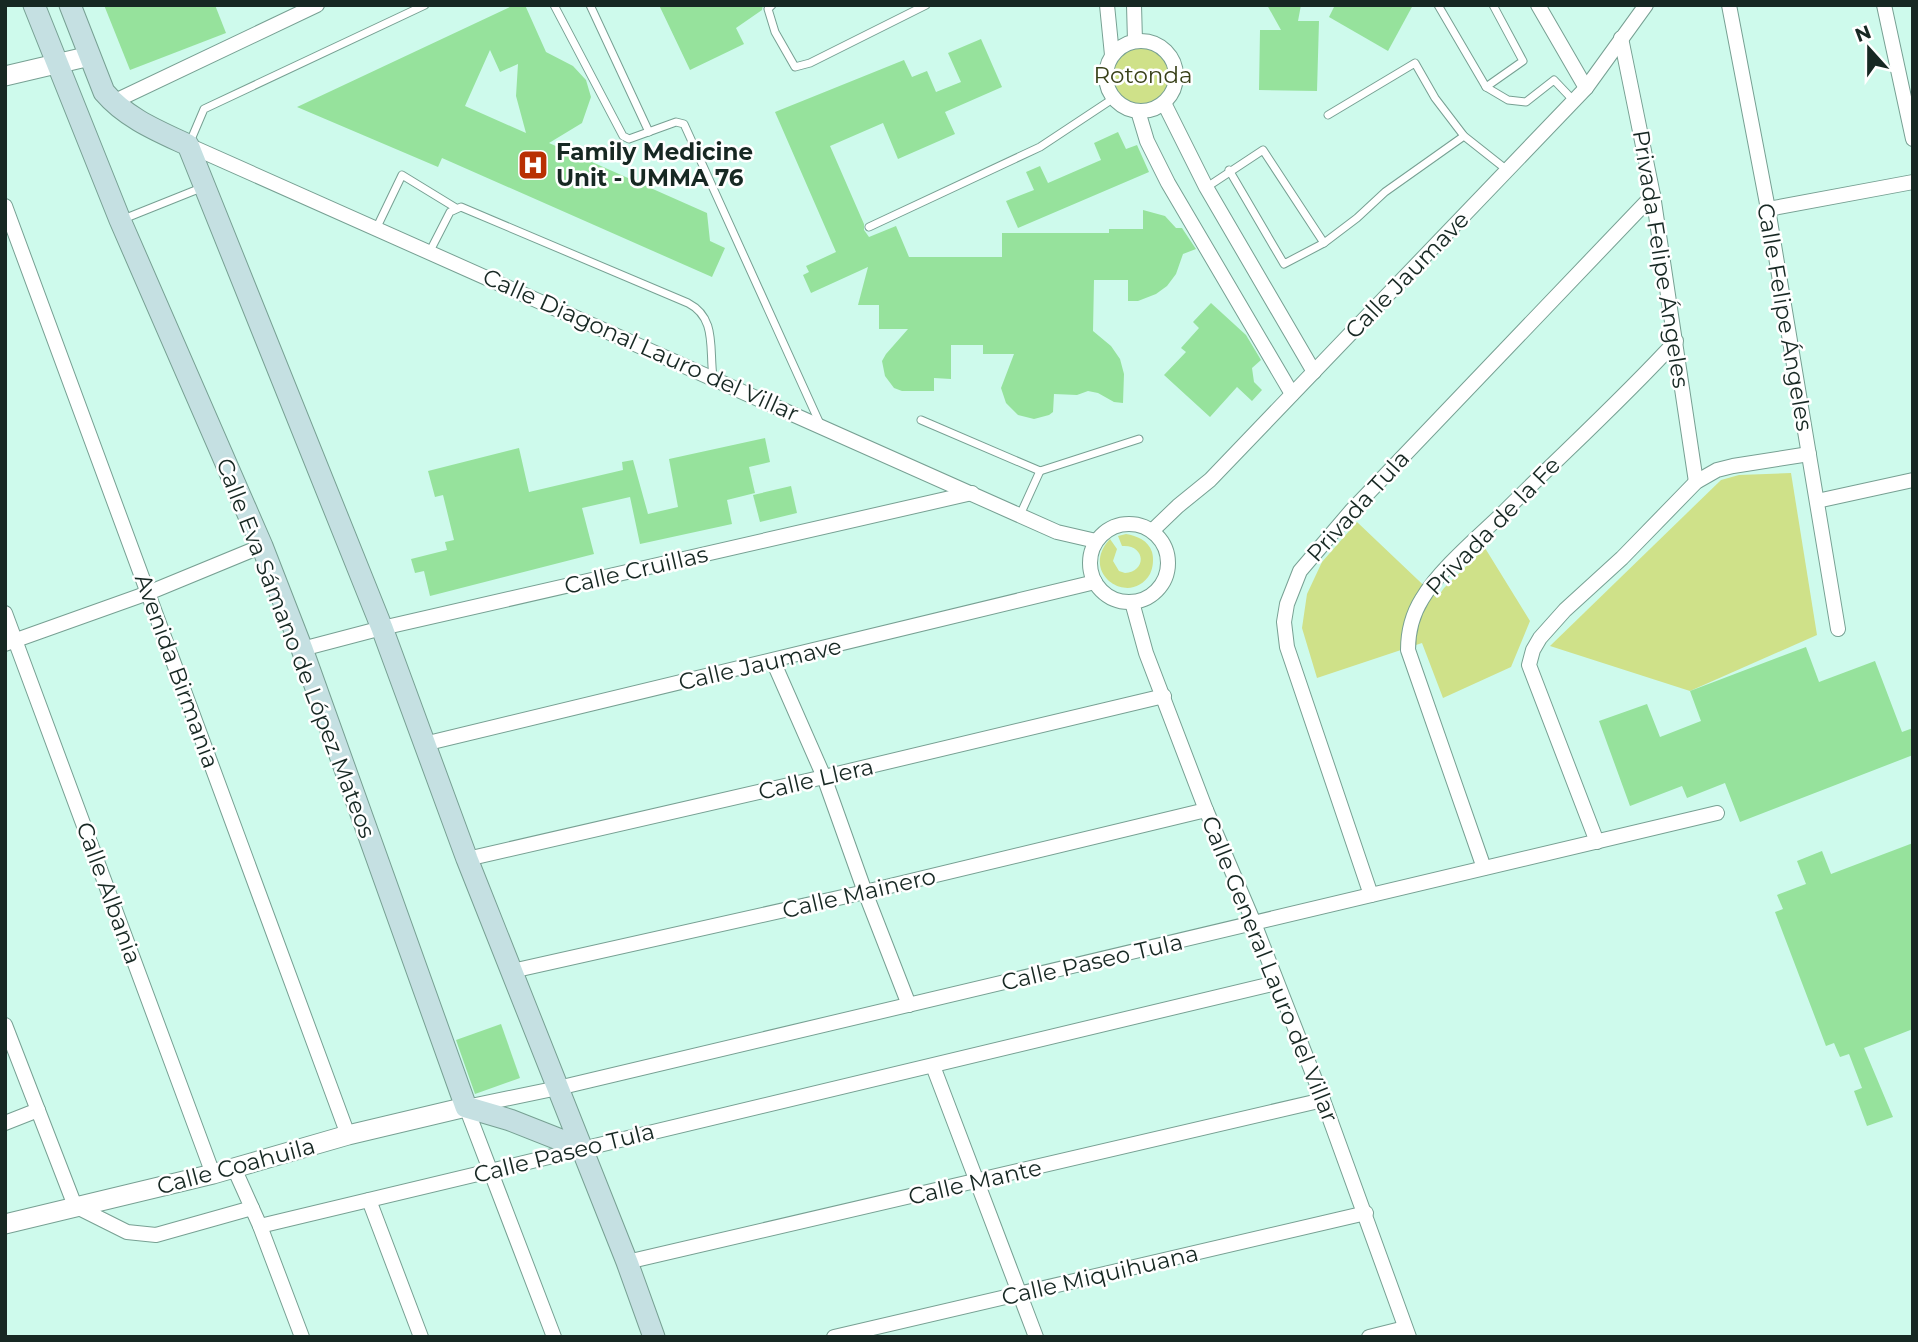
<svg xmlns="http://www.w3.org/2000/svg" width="1918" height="1342" viewBox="0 0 1918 1342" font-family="Montserrat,sans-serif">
  <rect width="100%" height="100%" fill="#cefaec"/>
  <g fill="#cfe189">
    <circle cx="1143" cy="75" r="30"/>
    <path d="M1791 473 1817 635 1690 691 1550 646 1721 480 1739 475Z"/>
    <path d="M1357 522 1437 598 1444 588 1485 548 1530 621 1511 667 1443 698 1422 643 1317 678 1302 628 1307 594 1322 562Z"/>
    <path d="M1126 534C1137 536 1148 540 1152 552 1154 559 1153 568 1150 574 1130 608 1078 573 1110 539L1117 549 1113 561 1119 571 1125 573C1148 571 1145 544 1122 546L1118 536Z"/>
  </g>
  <g fill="#96e29c" fill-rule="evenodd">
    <path d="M104 5H215L226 33 130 70Z"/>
    <path d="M514 5H525L546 52 573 66 586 80 591 97 582 123 549 143 707 213 710 241 725 248 712 277 442 158 438 167 297 107ZM490 50 500 72 518 64 516 96 526 133 465 106Z"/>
    <path d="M659 5H763L762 10 736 28 744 44 690 70Z"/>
    <path d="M1267 5H1301L1298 21H1319L1317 91 1259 90 1260 30H1281Z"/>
    <path d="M1335 5H1413L1388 51 1329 17Z"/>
    <path d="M981 39 1002 87 945 112 955 134 898 159 883 123 830 146 864 224V230L869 237 896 226 909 257H1002V233H1109V229H1143V210L1165 216 1176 228H1182L1196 249 1183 254 1176 274 1167 286 1156 294 1138 301H1128V280H1094L1093 331 1111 346 1120 359 1124 374 1123 403 1114 402 1098 393 1088 391 1077 395 1054 394 1053 412 1049 415 1034 419 1018 415 1006 403 1001 388 1014 354H983V345H951V379L934 378V391H902L894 388 885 376 882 361 886 354 908 329H879V305H858L868 267 811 293 803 275 809 272 806 266 836 252 775 112 904 60 912 77 927 71 936 92 961 82 948 53Z"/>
    <path d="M1118 132 1126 149 1137 145 1149 172 1018 228 1006 201 1034 190 1026 172 1040 166 1048 183 1101 160 1094 143Z"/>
    <path d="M1211 303 1246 335 1261 360 1252 368 1254 382 1262 390 1252 401 1237 387 1210 417 1164 375 1186 352 1181 348 1199 328 1193 322Z"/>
    <path d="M765 438 770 462 749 467 755 493 727 500 732 524 640 544 630 497 582 508 594 554 430 596 424 571 415 573 411 559 447 550 445 542 454 540 443 495 435 497 428 471 519 448 529 492 623 470 622 462 633 460 648 514 678 507 669 459Z"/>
    <path d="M791 486 797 513 760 522 753 495Z"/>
    <path d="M1806 647 1819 682 1875 661 1902 732 1913 728V755L1740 822 1725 783 1687 798 1682 786 1630 806 1599 721 1647 704 1660 737 1701 721 1690 691Z"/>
    <path d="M1913 843V1029L1864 1048 1893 1117 1867 1126 1854 1091 1862 1088 1849 1054 1840 1057 1834 1043 1826 1046 1775 912 1783 909 1777 895 1806 884 1797 861 1822 851 1831 874Z"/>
    <path d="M501 1024 520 1078 475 1094 456 1040Z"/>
  </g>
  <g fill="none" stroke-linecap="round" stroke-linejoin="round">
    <g stroke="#77a093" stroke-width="9">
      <g id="service">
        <path d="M554 5 623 136 629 139 676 122 684 124 821 426"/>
        <path d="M590 5 649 132"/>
        <path d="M772 5 768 9 775 32 795 67 810 63 926 5"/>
        <path d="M1438 5 1486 87 1508 100 1526 102 1554 80 1573 100"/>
        <path d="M1486 87 1523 61 1493 5"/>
        <path d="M1328 115 1415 63 1435 98 1464 136 1507 170"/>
        <path d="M190 142 204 109 425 5"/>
        <path d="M1229 170 1284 264 1324 243 1357 218 1385 192 1464 136"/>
        <path d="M1207 187 1263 150 1324 243"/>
        <path d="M121 220 201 188"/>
        <path d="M377 227 402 175 456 208"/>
        <path d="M869 227 1040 147 1114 98"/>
        <path d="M430 251 450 212 461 207 688 303C717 318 709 348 713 377"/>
        <path d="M921 420 1040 471 1139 439"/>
        <path d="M1020 515 1040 471"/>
      </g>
    </g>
    <g stroke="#77a093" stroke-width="16">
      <g id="minor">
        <path d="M1107 5 1112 55"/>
        <path d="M1134 5 1135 41"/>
        <path d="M1538 5 1586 88"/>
        <path d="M1729 5 1768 209 1838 629"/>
        <path d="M1884 5 1913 139"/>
        <path d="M1621 38 1653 195 1696 482"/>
        <circle cx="1141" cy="76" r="35"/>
        <path d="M113 102 317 5"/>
        <path d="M1164 103 1206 187 1314 372"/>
        <path d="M1138 111 1147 141 1168 183 1292 394"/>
        <path d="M188 145 1057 532 1096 541"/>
        <path d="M5 206 348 1135"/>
        <path d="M1768 209 1913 182"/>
        <path d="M1817 501 1913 480"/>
        <circle cx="1129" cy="563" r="39"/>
        <path d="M1152 531 1178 506 1210 480 1586 88 1646 5"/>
        <path d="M1132 602 1146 653 1206 810 1254 923 1323 1100 1409 1337"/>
        <path d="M5 613 213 1174"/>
        <path d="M5 644 148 593 262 546"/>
        <path d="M302 649 382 628 972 493"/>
        <path d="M773 661 824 777 865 892 909 1005"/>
        <path d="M424 744 1095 582"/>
        <path d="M1597 842 1529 665 1533 650 1540 638 1565 610 1622 558 1696 482 1717 470 1733 466 1809 454"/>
        <path d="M467 859 824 777 1164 696"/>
        <path d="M1484 868 1408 650C1408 632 1412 615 1422 599 1439 570 1477 538 1502 514 1560 456 1621 401 1676 341"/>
        <path d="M1371 895 1287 647 1284 622 1287 604 1300 571 1352 510 1653 195"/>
        <path d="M512 971 865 892 1206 810"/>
        <path d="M5 1025 75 1206 127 1232 156 1235 252 1208"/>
        <path d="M933 1066 1036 1337"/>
        <path d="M5 1123 38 1110"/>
        <path d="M234 1168 260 1226 302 1337"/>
        <path d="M369 1200 421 1337"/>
        <path d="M260 1226 1276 983"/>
        <path d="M627 1262 1323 1100"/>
        <path d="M554 1337 466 1107 558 1088 1717 813"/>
        <path d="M834 1337 1366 1213"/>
        <path d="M1369 1337 1405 1328"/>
      </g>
    </g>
    <g stroke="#77a093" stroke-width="21">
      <g id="tertiary">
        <path d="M5 76 90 56"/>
        <path d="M5 1224 213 1174 348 1135 466 1107"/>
      </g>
    </g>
    <g stroke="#77a093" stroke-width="23">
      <g id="secondary">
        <path d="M34 5 120 220 262 546 302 649 466 1107 510 1120 581 1148"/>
        <path d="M70 5 104 92C126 118 158 131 188 145L382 628 467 859 627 1262 654 1337"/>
      </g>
    </g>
    <use href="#service" stroke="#fff" stroke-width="7"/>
    <use href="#minor" stroke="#fff" stroke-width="14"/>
    <use href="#tertiary" stroke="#fff" stroke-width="19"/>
    <use href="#secondary" stroke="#c5e0e2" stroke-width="21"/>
  </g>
  <defs>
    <g id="hospital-square" transform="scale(1.575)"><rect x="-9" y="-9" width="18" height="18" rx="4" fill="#b93003" stroke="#fff"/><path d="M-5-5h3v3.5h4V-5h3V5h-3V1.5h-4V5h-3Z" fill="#fff"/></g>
  </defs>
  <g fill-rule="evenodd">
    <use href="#hospital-square" x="533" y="165"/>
  </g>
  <g text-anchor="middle" stroke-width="5" stroke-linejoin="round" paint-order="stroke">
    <g font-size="23" fill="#384018" stroke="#fff">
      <text x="1143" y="83">Rotonda</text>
    </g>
    <g font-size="23" font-weight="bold" fill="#172823" stroke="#fff" text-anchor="start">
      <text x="556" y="160">Family Medicine<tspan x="556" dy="26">Unit - UMMA 76</tspan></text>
    </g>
    <g font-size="23" fill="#172823" stroke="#fff">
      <text transform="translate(1661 259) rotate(81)" y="8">Privada Felipe Ángeles</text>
      <text transform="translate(1407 275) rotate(-46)" y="8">Calle Jaumave</text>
      <text transform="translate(1785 317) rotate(80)" y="8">Calle Felipe Ángeles</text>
      <text transform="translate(641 345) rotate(24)" y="8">Calle Diagonal Lauro del Villar</text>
      <text transform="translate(1358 506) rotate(-48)" y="8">Privada Tula</text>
      <text transform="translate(1493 526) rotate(-46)" y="8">Privada de la Fe</text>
      <text transform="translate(636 570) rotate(-13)" y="8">Calle Cruillas</text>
      <text transform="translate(296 648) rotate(69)" y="8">Calle Eva Sámano de López Mateos</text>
      <text transform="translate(760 664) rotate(-13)" y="8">Calle Jaumave</text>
      <text transform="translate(177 671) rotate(70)" y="8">Avenida Birmania</text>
      <text transform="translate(816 779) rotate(-13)" y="8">Calle Llera</text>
      <text transform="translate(109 893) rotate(70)" y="8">Calle Albania</text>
      <text transform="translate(859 893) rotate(-13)" y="8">Calle Mainero</text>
      <text transform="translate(1092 962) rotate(-13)" y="8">Calle Paseo Tula</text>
      <text transform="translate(1270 969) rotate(68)" y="8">Calle General Lauro del Villar</text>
      <text transform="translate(564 1153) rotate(-14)" y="8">Calle Paseo Tula</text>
      <text transform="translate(236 1166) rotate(-15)" y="8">Calle Coahuila</text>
      <text transform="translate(975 1182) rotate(-13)" y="8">Calle Mante</text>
      <text transform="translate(1100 1275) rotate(-13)" y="8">Calle Miquihuana</text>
    </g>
  </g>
  <rect width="1918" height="1342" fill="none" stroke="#172823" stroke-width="14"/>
  <g transform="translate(1869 49) rotate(339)" stroke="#ffffff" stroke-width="5" paint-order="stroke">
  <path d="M0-5L12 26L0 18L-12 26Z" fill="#172823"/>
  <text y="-10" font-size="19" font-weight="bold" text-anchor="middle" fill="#172823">N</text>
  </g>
</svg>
